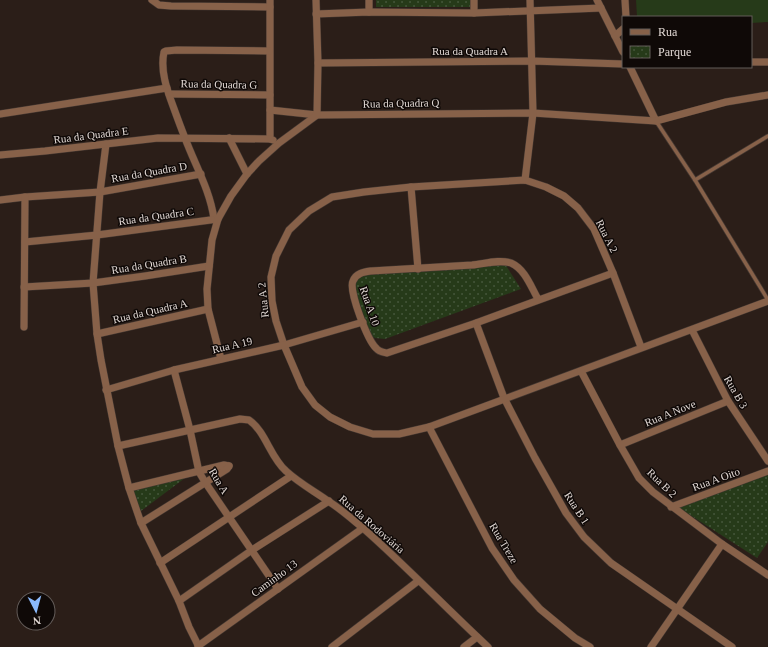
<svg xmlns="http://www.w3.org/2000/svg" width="768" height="647" viewBox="0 0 768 647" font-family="'Times New Roman',serif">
  <defs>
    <pattern id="park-dots" width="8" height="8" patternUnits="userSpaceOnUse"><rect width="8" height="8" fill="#263a19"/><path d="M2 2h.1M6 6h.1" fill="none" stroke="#45563a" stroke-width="1.8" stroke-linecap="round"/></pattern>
  </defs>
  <rect width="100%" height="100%" fill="#2b1e18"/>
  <g fill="url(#park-dots)">
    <rect x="376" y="0" width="95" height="7"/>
    <path d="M505 264 521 289 385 339 375 338 371 335 353 286 360 273Z"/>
    <path d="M768 473V542L757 558 676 506Z"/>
    <path d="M189 475 141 511 133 490Z"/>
  </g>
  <path fill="#263a19" d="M636 0H768V22L751 23V17H637Z"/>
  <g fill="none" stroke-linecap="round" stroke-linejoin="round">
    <g stroke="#443832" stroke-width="5">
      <g id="service">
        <path d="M656 121 695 180 768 300"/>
        <path d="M695 180 768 136"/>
      </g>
    </g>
    <g stroke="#443832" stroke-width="8">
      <g id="minor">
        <path d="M152 0 159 5 171 6 270 7"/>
        <path d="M270 0V139L273 140"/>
        <path d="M369 0V12"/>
        <path d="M474 0V13"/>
        <path d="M597 0 623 52"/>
        <path d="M625 0 626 17"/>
        <path d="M316 14 369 12 474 13 601 8"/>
        <path d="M615 36 623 29"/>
        <path d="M751 62H768"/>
        <path d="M318 63 532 61 623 64"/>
        <path d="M630 67 656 121 726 102 768 95"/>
        <path d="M169 94 270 95"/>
        <path d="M270 110 317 115 533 113 656 121"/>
        <path d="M0 114 167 88"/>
        <path d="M229 138 247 174"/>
        <path d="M106 144 100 192 93 283 97 334 101 360 118 446 129 488 141 523 179 601 189 627 199 647"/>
        <path d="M0 155 45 151 158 138 270 139"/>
        <path d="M525 180 533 113 530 0"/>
        <path d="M411 187 418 269"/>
        <path d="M0 200 25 197 100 192 201 174"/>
        <path d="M214 219C210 190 195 165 185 138 181 128 177 117 173 106 167 90 160 70 164 52L166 51 177 50 269 51"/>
        <path d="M25 242 97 235 218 219"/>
        <path d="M24 287 93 283 145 276 209 266"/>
        <path d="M538 299C531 287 525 269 511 263 499 259 484 264 472 265 438 267 405 269 371 271 364 272 356 273 353 281 348 290 368 341 376 348 379 352 382 352 387 353L476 323 613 273"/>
        <path d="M476 323 504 398 535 458 566 513 584 537 611 563 732 647"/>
        <path d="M24 327 25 197"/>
        <path d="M692 330 728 401 768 461"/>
        <path d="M97 334 208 309"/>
        <path d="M641 347 613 273 594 229 578 208 564 196 546 187 525 180 411 187 364 192 332 197 309 211 289 230 276 256 271 277 272 301 276 321 284 345 302 387 315 405 330 417 350 427 373 434H399L429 427 768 301"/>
        <path d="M221 359 208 309 207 289 212 240 218 219 231 196 247 174 259 161 279 143 317 115 318 63 316 0"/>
        <path d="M174 370 190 430 199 472 205 482 278 589"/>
        <path d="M581 371 620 445 639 478 653 492 722 544 768 575"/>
        <path d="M106 390 174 370 284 345 363 322"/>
        <path d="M429 427 492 548 514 580 540 609 575 638 590 647"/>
        <path d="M620 445 728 401"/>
        <path d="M118 446 240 419 249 420C266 432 270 457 286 471 299 483 314 491 328 501 341 509 353 520 364 529 407 567 446 608 488 647"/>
        <path d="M129 488 224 465 229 466"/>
        <path d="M671 507 768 471"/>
        <path d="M141 523 227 469 229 466"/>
        <path d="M160 563 291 476"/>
        <path d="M179 601 252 550 329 501"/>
        <path d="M198 646 363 528"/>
        <path d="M332 647 418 581"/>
        <path d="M464 647 477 637"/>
        <path d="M651 647 722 544"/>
      </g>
    </g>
    <use href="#service" stroke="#876149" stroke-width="3.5"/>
    <use href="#minor" stroke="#876149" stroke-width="7"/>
  </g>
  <g text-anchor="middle" stroke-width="3" stroke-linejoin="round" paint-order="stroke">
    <g font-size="11" fill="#e1d8d4" stroke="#0f0907">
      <text x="470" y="55">Rua da Quadra A</text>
      <text transform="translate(219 84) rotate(1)" y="4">Rua da Quadra G</text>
      <text transform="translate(401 103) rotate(-1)" y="4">Rua da Quadra Q</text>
      <text transform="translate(91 135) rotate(-7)" y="4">Rua da Quadra E</text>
      <text transform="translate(149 172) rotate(-10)" y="4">Rua da Quadra D</text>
      <text transform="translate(156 216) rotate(-8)" y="4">Rua da Quadra C</text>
      <text transform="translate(607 236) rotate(63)" y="4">Rua A 2</text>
      <text transform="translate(149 264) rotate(-9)" y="4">Rua da Quadra B</text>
      <text transform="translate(263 300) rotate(-96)" y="4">Rua A 2</text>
      <text transform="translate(370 306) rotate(71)" y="4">Rua A 10</text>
      <text transform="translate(150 311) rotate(-13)" y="4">Rua da Quadra A</text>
      <text transform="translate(232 345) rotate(-13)" y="4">Rua A 19</text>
      <text transform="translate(736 392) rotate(60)" y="4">Rua B 3</text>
      <text transform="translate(670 413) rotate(-22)" y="4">Rua A Nove</text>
      <text transform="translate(716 479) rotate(-20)" y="4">Rua A Oito</text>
      <text transform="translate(219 481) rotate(59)" y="4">Rua A</text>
      <text transform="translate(662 483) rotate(44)" y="4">Rua B 2</text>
      <text transform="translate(577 508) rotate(57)" y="4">Rua B 1</text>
      <text transform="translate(372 524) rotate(41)" y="4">Rua da Rodoviária</text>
      <text transform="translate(504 543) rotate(59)" y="4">Rua Treze</text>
      <text transform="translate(274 578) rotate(-36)" y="4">Caminho 13</text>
    </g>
  </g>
  <rect x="622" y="16" width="130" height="52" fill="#0f0907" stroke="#635c59"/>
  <rect x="630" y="29" width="20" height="6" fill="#876149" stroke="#635c59"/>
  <text x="658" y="36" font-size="12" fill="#e1d8d4">Rua</text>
  <rect x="630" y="46" width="20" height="12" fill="url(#park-dots)" stroke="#635c59"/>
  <text x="658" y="56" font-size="12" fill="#e1d8d4">Parque</text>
  <g transform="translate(36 611) rotate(174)"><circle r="19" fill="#0f0907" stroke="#635c59"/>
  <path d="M0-3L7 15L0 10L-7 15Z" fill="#8bbafc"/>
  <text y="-6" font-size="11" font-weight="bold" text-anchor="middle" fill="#e1d8d4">N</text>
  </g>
</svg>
